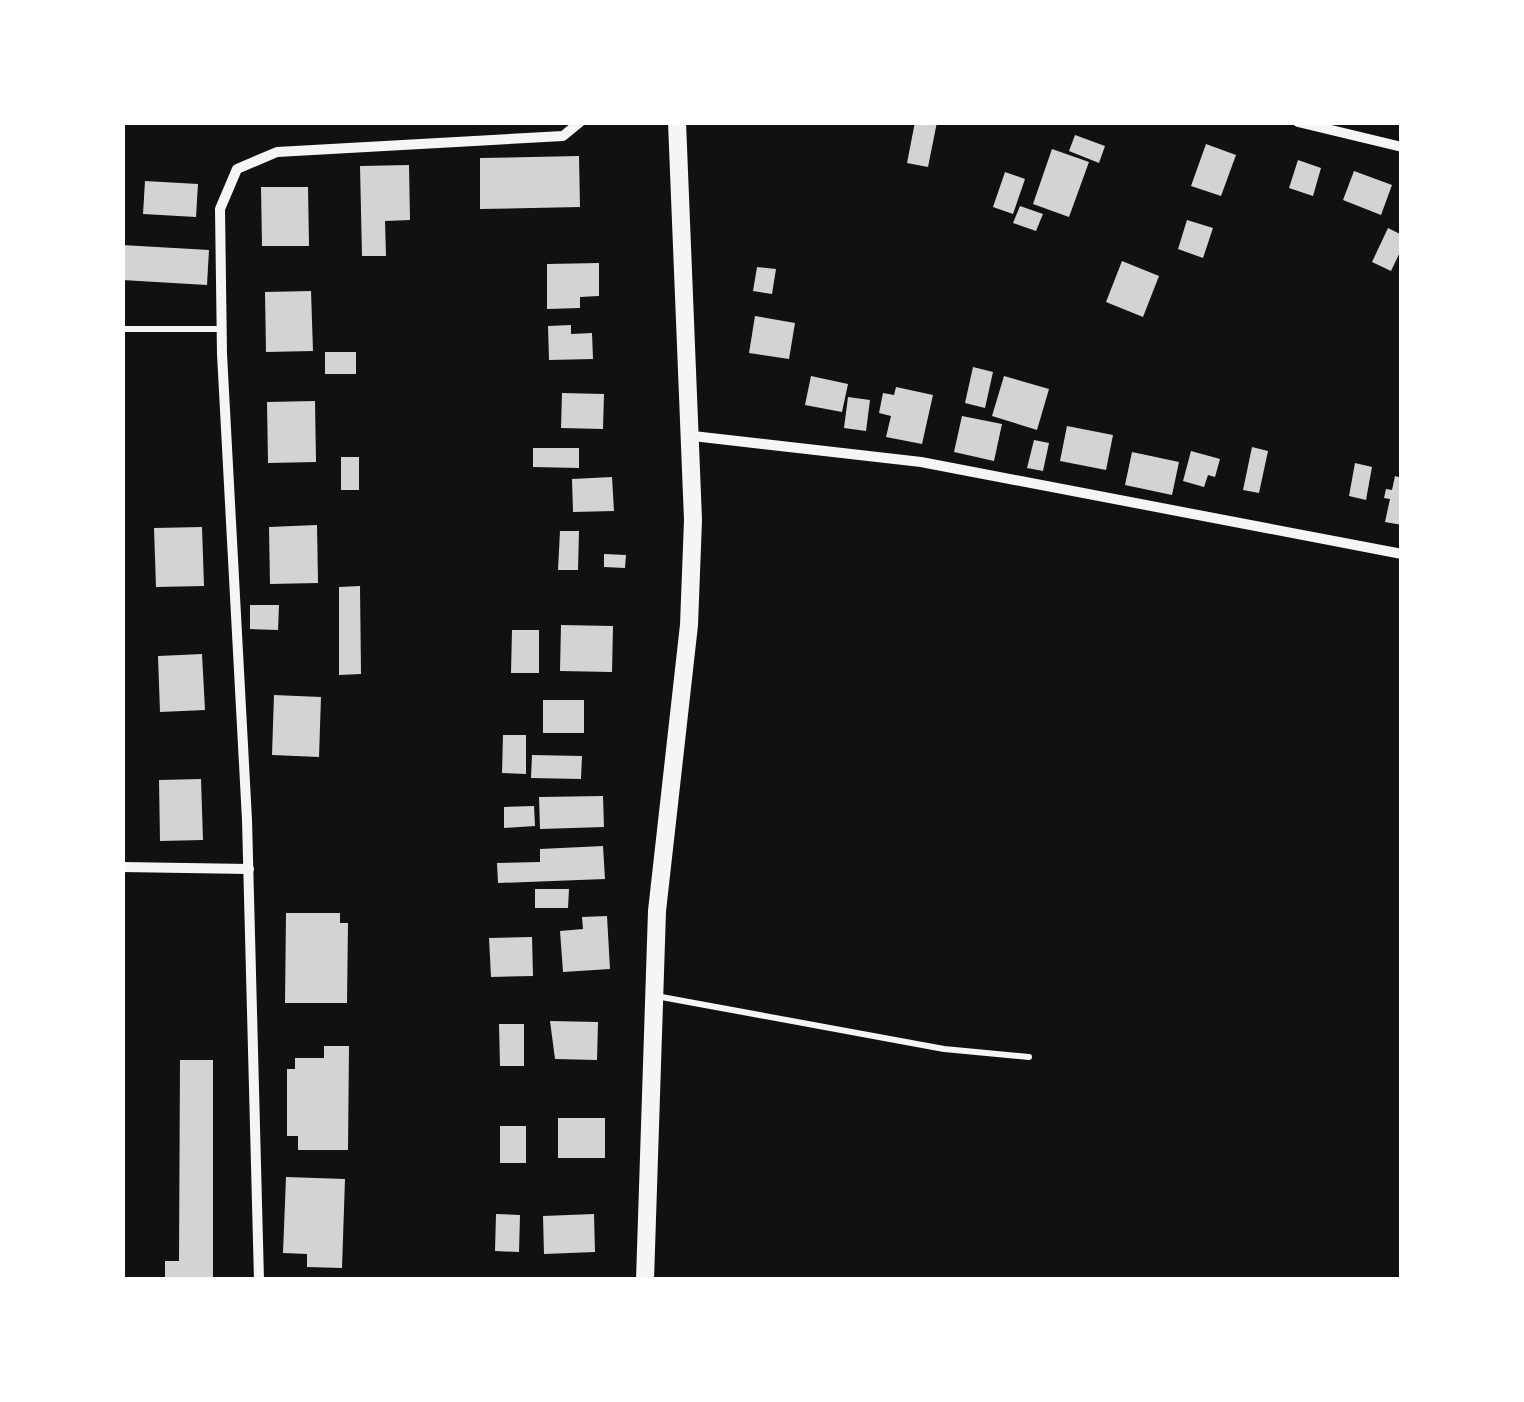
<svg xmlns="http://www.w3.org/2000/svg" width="1524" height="1402" viewBox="0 0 1524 1402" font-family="'Work Sans',sans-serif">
  <rect width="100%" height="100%" fill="#111"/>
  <g fill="#d3d3d3">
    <path d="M915 122H937L928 167 907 163Z"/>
    <path d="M1075 135 1105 146 1099 163 1069 151Z"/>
    <path d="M1206 144 1236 155 1221 196 1191 186Z"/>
    <path d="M1052 149 1089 162 1069 217 1033 204Z"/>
    <path d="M579 156 580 207 480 209V158Z"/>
    <path d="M1298 160 1321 168 1313 196 1289 188Z"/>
    <path d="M409 165 410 220 385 221 386 256H362L360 166Z"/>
    <path d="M1354 171 1392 185 1381 215 1343 200Z"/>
    <path d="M1005 172 1025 179 1013 214 993 207Z"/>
    <path d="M145 181 198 184 196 217 143 214Z"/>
    <path d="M261 187H308L309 246H262Z"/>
    <path d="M1020 206 1043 214 1036 231 1013 223Z"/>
    <path d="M1187 220 1213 228 1203 258 1178 249Z"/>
    <path d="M1388 228 1402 235V248L1391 271 1372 262Z"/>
    <path d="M122 245 209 250 207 285 122 280Z"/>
    <path d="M1122 261 1159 276 1143 317 1106 302Z"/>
    <path d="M599 263V296L580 297V308L547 309V264Z"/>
    <path d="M757 267 776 269 772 294 753 291Z"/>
    <path d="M311 291 313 351 266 352 265 292Z"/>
    <path d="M755 316 795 323 789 359 749 353Z"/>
    <path d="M571 325V334L592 333 593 359 549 360 548 326Z"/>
    <rect x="325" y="352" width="31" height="22"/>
    <path d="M973 367 993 372 985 408 965 403Z"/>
    <path d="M811 376 848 384 842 412 805 405Z"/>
    <path d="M1004 376 1049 389 1037 430 992 416Z"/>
    <path d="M896 387 933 395 922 444 886 437 891 416 879 413 883 393 894 395Z"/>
    <path d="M562 393 604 394 603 429 561 428Z"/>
    <path d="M848 397 870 400 866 431 844 428Z"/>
    <path d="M315 401 316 462 268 463 267 402Z"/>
    <path d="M962 416 1002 424 994 461 954 452Z"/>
    <path d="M1067 426 1113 435 1106 470 1060 461Z"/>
    <path d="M1034 440 1049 443 1043 471 1027 468Z"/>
    <path d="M1252 447 1268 451 1259 493 1243 490Z"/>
    <path d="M533 448H579V468L533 467Z"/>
    <path d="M1191 451 1220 459 1215 477 1208 475 1204 487 1183 481Z"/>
    <path d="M1132 452 1179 462 1172 495 1125 485Z"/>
    <rect x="341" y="457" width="18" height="33"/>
    <path d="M1355 463 1372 467 1366 500 1349 496Z"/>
    <path d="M1395 476 1402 478V525L1385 522 1390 499 1384 498 1386 489 1392 490Z"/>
    <path d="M612 477 614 511 573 512 572 479Z"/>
    <path d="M317 525 318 583 270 584 269 527Z"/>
    <path d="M202 527 204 586 156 587 154 528Z"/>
    <path d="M560 531H579L578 570H558Z"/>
    <path d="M604 554 626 555 625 568 604 567Z"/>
    <path d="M360 586 361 674 339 675V587Z"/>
    <path d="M250 605H279L278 630 250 629Z"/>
    <path d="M561 625 613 626 612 672 560 671Z"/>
    <path d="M512 630H539V673H511Z"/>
    <path d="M202 654 205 710 160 712 158 656Z"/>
    <path d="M274 695 321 697 319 757 272 755Z"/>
    <rect x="543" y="700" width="41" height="33"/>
    <path d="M503 735H526V774L502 773Z"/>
    <path d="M532 755 582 756 581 779 531 778Z"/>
    <path d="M201 779 203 840 160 841 159 780Z"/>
    <path d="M603 796 604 827 540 829 539 797Z"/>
    <path d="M534 806 535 826 504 828V807Z"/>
    <path d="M603 846 605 879 498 883 497 863 540 862V849Z"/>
    <path d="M535 889H569L568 908H535Z"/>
    <path d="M286 913H340V923H348L347 1003H285Z"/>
    <path d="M607 916 610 969 563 972 560 931 583 929 582 917Z"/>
    <path d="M532 937 533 976 491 977 489 938Z"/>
    <path d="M550 1021 598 1022 597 1060 555 1059Z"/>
    <path d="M499 1024H524V1066H500Z"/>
    <path d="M324 1046H349L348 1150H298V1136H287V1069H295V1058H324Z"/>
    <path d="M180 1060H213V1279H165V1261H179Z"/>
    <rect x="558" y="1118" width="47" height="40"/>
    <rect x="500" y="1126" width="26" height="37"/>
    <path d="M286 1177 345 1179 342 1268 307 1267V1254L283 1253Z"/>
    <path d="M496 1214 520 1215 519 1252 495 1251Z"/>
    <path d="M594 1214 595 1252 544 1254 543 1216Z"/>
  </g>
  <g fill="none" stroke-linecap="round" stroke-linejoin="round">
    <g stroke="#f5f5f5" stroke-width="6">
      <path d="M122 329H221"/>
      <path d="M656 996 944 1049 1029 1057"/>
    </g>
    <g stroke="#f5f5f5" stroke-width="10">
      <path d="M1298 122 1402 147"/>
      <path d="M693 436 921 462 1402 554"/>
      <path d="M122 867 249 869"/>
      <path d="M259 1280 247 820 222 354 220 209 237 169 277 152 563 136 580 122"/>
    </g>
    <path stroke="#f5f5f5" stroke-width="18" d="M645 1280 657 911 689 625 693 520 677 122"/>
  </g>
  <rect width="1524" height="1402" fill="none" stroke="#ffffff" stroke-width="250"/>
</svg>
